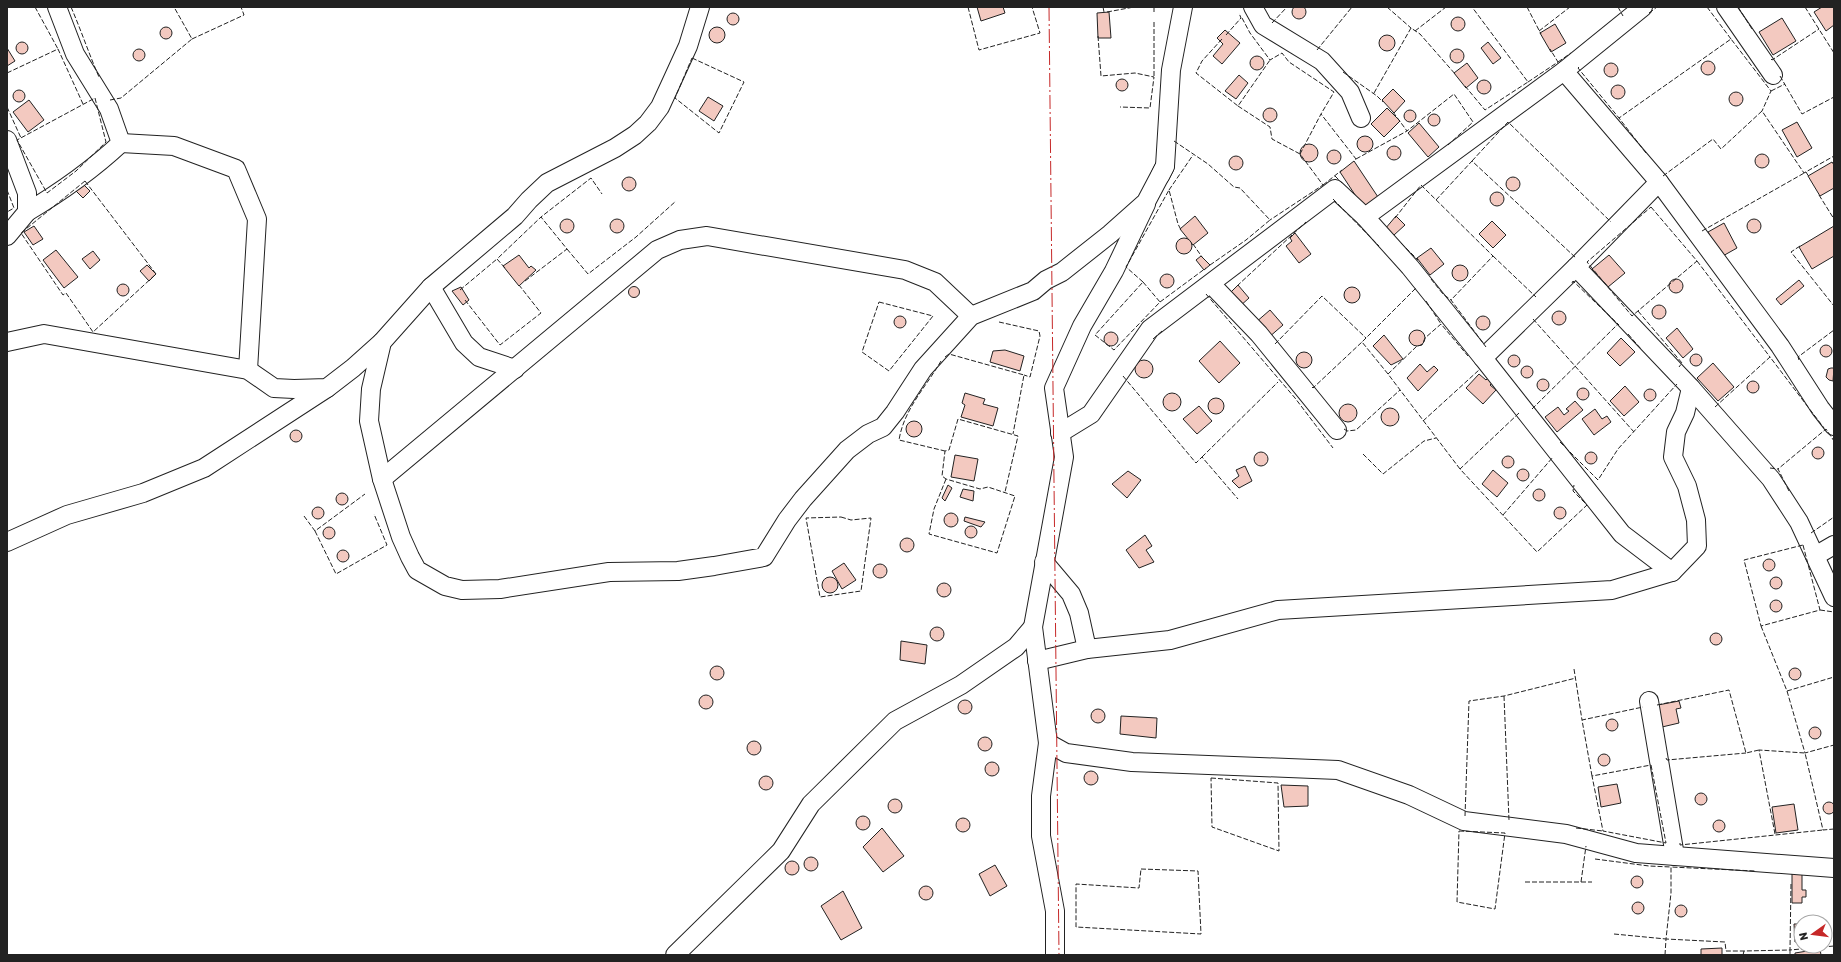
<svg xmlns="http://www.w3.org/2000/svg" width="1841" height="962" viewBox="0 0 1841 962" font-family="Rubik,sans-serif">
  <rect width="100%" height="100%" fill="#fff"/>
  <g fill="#f3c9c0" stroke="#222">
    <circle cx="1299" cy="12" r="7"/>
    <path d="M977 7H1003L1005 13 981 21Z"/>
    <path d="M1822 7H1834V25L1826 31 1814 12Z"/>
    <path d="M1109 12 1111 38H1098L1097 13Z"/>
    <circle cx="733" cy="19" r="6"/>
    <circle cx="1458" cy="24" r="7"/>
    <path d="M1782 18 1796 41 1773 55 1759 32Z"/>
    <path d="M1555 24 1566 43 1551 52 1540 33Z"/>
    <circle cx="166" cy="33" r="6"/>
    <circle cx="717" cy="35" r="8"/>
    <path d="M1225 30 1240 43 1222 64 1213 56 1223 44 1217 38Z"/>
    <circle cx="1387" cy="43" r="8"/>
    <circle cx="22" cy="48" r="6"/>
    <path d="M1488 42 1501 58 1493 64 1481 48Z"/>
    <path d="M7 48 15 61 7 66Z"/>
    <circle cx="1457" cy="56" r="7"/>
    <circle cx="139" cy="55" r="6"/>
    <circle cx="1257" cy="63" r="7"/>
    <circle cx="1708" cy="68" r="7"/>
    <circle cx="1611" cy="70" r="7"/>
    <path d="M1467 63 1478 78 1466 88 1454 73Z"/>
    <path d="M1239 75 1248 83 1236 99 1225 91Z"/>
    <circle cx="1122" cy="85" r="6"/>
    <circle cx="1484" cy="87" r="7"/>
    <circle cx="1618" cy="92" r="7"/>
    <path d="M1393 89 1405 101 1394 113 1382 100Z"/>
    <circle cx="19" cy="96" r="6"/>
    <circle cx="1736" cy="99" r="7"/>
    <path d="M708 97 723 106 714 121 699 111Z"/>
    <path d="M29 100 44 120 28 132 13 112Z"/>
    <circle cx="1270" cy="115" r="7"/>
    <path d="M1387 108 1400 121 1384 137 1371 124Z"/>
    <circle cx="1410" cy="116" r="6"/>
    <circle cx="1434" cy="120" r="6"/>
    <path d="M1797 122 1812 148 1797 157 1782 130Z"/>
    <path d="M1419 123 1439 147 1428 157 1408 133Z"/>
    <circle cx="1365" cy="144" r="8"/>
    <circle cx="1309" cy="153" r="9"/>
    <circle cx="1394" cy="153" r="7"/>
    <circle cx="1334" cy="157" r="7"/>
    <circle cx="1762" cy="161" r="7"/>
    <circle cx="1236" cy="163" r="7"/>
    <path d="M1354 161 1378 197 1363 207 1340 172Z"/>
    <path d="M1832 162 1834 165V188L1820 196 1808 176Z"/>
    <circle cx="1513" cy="184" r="7"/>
    <circle cx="629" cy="184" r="7"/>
    <path d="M83 184 90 191 83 198 76 191Z"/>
    <circle cx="1497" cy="199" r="7"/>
    <path d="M1195 216 1208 233 1193 245 1180 229Z"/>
    <path d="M1396 216 1405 225 1394 235 1385 229Z"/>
    <circle cx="567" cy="226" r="7"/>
    <circle cx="1754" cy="226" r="7"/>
    <circle cx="617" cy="226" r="7"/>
    <path d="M1492 221 1506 235 1493 248 1479 234Z"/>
    <path d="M1724 223 1737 248 1721 257 1708 232Z"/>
    <path d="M34 226 43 239 33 245 24 232Z"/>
    <path d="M1834 226V256L1812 269 1799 247Z"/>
    <path d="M1295 233 1311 254 1299 263 1286 246 1292 241 1290 238Z"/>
    <circle cx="1184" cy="246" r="8"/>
    <path d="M1431 248 1444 264 1430 275 1417 258Z"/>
    <path d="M56 250 78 277 64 288 43 260Z"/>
    <path d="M93 251 100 260 90 269 82 259Z"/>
    <path d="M519 255 529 268 531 266 536 270 519 286 503 266Z"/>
    <path d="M1609 255 1625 273 1608 287 1592 269Z"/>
    <path d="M1201 256 1210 265 1204 270 1196 260Z"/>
    <circle cx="1460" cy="273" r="8"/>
    <path d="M147 265 156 274 149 281 140 271Z"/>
    <circle cx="1167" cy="281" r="7"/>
    <circle cx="1676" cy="286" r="7"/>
    <path d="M1799 280 1804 286 1781 305 1776 299Z"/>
    <circle cx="123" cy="290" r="6"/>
    <path d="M1238 285 1249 298 1239 307 1227 296Z"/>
    <circle cx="634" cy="292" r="5.5"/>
    <circle cx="1352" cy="295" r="8"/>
    <path d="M461 287 469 300 463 305 452 291Z"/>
    <circle cx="1659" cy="312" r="7"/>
    <path d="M1270 310 1283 325 1268 338 1255 323Z"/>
    <circle cx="1559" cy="318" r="7"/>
    <circle cx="1483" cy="323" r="7"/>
    <circle cx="900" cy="322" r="6"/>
    <path d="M1677 328 1693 349 1683 358 1666 338Z"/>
    <circle cx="1417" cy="338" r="8"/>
    <circle cx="1111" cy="339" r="7"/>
    <path d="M1384 335 1403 359 1391 365 1373 346Z"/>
    <path d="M1621 338 1635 352 1620 366 1607 353Z"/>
    <path d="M1220 341 1240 363 1219 383 1199 361Z"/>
    <circle cx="1826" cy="351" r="6"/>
    <path d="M1005 350 1024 356 1020 371 990 362 993 351Z"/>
    <circle cx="1304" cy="360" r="8"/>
    <circle cx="1696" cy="360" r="6"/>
    <circle cx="1514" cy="361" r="6"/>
    <circle cx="1144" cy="369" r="9"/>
    <path d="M1713 363 1734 387 1718 401 1697 378Z"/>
    <path d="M1420 364 1427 372 1434 366 1438 370 1418 391 1407 378Z"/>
    <circle cx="1527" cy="372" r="6"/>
    <path d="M1831 368H1834L1833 381 1829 380 1826 377 1828 369Z"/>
    <path d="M1479 374 1486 380 1490 376 1494 381 1490 385 1496 390 1483 404 1466 388Z"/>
    <circle cx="1543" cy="385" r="6"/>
    <circle cx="1753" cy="387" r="6"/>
    <path d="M1625 386 1639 402 1624 416 1610 401Z"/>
    <circle cx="1583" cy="394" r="6"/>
    <circle cx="1650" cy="395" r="6"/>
    <path d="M965 393 985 399 983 404 998 408 993 426 961 417 965 405 962 403Z"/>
    <circle cx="1172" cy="402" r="9"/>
    <circle cx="1216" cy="406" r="8"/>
    <path d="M1575 401 1583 410 1557 432 1545 417 1558 407 1564 415 1569 411 1566 409Z"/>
    <circle cx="1348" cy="413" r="9"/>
    <path d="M1199 406 1212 421 1197 434 1183 419Z"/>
    <circle cx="1390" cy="417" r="9"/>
    <path d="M1595 409 1602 419 1607 416 1611 422 1594 435 1582 419Z"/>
    <circle cx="914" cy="429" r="8"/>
    <circle cx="296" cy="436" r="6"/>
    <circle cx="1818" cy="453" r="6"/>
    <circle cx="1591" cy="458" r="6"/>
    <circle cx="1261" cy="459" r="7"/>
    <path d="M955 455 978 459 974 481 951 477Z"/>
    <circle cx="1508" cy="462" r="6"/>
    <path d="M1245 466 1252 481 1239 488 1232 481 1239 476 1236 470Z"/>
    <circle cx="1523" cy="475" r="6"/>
    <path d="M1493 470 1508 483 1497 497 1482 484Z"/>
    <path d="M1128 471 1141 480 1127 498 1112 484Z"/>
    <path d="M948 485 952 488 945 501 942 498Z"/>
    <circle cx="1539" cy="495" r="6"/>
    <path d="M963 489 974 491 973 501 960 497Z"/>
    <circle cx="342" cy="499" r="6"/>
    <circle cx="1560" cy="513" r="6"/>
    <circle cx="318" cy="513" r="6"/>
    <circle cx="951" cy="520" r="7"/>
    <path d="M965 517 985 522 981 527 964 521Z"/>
    <circle cx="971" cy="532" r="6"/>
    <circle cx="329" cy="533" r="6"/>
    <path d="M1145 535 1152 546 1146 550 1154 562 1139 568 1126 550Z"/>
    <circle cx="907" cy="545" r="7"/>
    <circle cx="343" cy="556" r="6"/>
    <circle cx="1769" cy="565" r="6"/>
    <path d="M844 563 856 580 842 589 832 571Z"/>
    <circle cx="880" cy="571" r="7"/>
    <circle cx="1776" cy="583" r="6"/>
    <circle cx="830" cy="585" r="8"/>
    <circle cx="944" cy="590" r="7"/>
    <circle cx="1776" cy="606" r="6"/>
    <circle cx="937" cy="634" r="7"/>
    <circle cx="1716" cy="639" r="6"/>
    <path d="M901 641 927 645 925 664 900 660Z"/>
    <circle cx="717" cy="673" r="7"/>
    <circle cx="1795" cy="674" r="6"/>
    <circle cx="706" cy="702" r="7"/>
    <circle cx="965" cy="707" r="7"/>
    <path d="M1679 701 1681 708 1676 709 1679 723 1662 727 1658 705Z"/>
    <circle cx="1098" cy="716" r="7"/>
    <path d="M1121 716 1157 718 1156 738 1120 734Z"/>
    <circle cx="1612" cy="725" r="6"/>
    <circle cx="1815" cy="733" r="6"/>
    <circle cx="985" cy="744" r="7"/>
    <circle cx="754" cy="748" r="7"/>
    <circle cx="1604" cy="760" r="6"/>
    <circle cx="992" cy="769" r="7"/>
    <circle cx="1091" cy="778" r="7"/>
    <circle cx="766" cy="783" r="7"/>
    <path d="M1617 784 1621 803 1601 807 1598 787Z"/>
    <path d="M1281 785 1308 786V806L1284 807Z"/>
    <circle cx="1701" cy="799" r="6"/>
    <circle cx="895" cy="806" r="7"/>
    <circle cx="1829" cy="808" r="6"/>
    <path d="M1794 804 1798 830 1776 833 1772 807Z"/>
    <circle cx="863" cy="823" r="7"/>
    <circle cx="963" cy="825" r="7"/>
    <circle cx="1719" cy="826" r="6"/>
    <path d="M882 828 904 856 883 872 863 847Z"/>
    <circle cx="811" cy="864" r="7"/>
    <circle cx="792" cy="868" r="7"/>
    <path d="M995 865 1007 886 990 896 979 874Z"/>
    <path d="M1792 873 1802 874V890H1806V897H1802V903H1792Z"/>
    <circle cx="1637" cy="882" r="6"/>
    <circle cx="926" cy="893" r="7"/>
    <path d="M843 891 862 928 841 940 821 906Z"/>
    <circle cx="1638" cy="908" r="6"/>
    <circle cx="1681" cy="911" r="6"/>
    <path d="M1794 924H1801V941L1795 942Z"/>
    <path d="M1722 948V955H1701V949Z"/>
    <path d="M1820 949 1821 955H1795V953Z"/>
  </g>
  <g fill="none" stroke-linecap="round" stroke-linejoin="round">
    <g stroke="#222" stroke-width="20">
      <g id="minor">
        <path d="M700 7 688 46 672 81 660 107 648 123 635 135 615 148 547 183 529 200 515 216 431 287 382 342 371 389 369 421 382 479 401 537 410 557 417 570 445 586 462 590 500 589 609 572 678 571 714 566 764 557 787 520 803 499 847 450 868 434 883 427 895 412 923 369 971 316 1033 291 1046 280 1062 272 1110 234 1146 202 1165 166"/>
        <path d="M1253 7 1263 25 1322 61 1350 92 1361 118"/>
        <path d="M1726 7 1773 75"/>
        <path d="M1564 71 1659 182 1780 346 1820 408 1834 426"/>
        <path d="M7 140 27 193V212L7 236"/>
        <path d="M121 143 174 146 236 169 257 219 248 370"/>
        <path d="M1160 176 1165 166 1171 70 1183 7"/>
        <path d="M1659 182 1576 267 1691 388 1771 479 1799 522 1834 597"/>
        <path d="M1146 204 1114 271 1082 326 1054 388 1064 457 1033 627 1048 743 1066 753 1132 762 1338 770 1409 795 1464 821 1566 834 1636 853 1834 868"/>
        <path d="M27 212C61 192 92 170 121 143L109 109 75 54 57 7"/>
        <path d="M1365 217 1410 267 1483 358 1576 267"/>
        <path d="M1211 284 1259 334 1337 430"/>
        <path d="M431 287 464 343 479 357 515 369"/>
        <path d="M7 342 44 334 248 370 274 388 294 389 327 388 353 368 382 342"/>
        <path d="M1483 358 1622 534 1672 572"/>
        <path d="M1060 433 1091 414 1150 329 1335 189 1365 217 1564 71 1643 7"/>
        <path d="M382 479 657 250 680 240 707 236 905 270 935 282 971 316"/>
        <path d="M7 542 67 515 143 493 204 468 327 388"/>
        <path d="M1815 556 1834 545"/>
        <path d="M1044 562 1071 594 1079 613 1087 649"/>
        <path d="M1037 661 1087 649 1170 640 1278 610 1612 590 1672 572 1697 546 1696 520 1687 486 1673 457 1676 432 1685 413 1691 388"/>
        <path d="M1649 701 1675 856"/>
        <path d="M1048 743 1041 796V836L1055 911V955"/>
        <path d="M675 955 781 851 811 804 895 721 961 685 1016 647 1033 627"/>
      </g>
    </g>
    <use href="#minor" stroke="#fff" stroke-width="18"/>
    <g stroke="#222" stroke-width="1" stroke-dasharray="5 2" stroke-linecap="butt">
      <path d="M35 7 58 49"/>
      <path d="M71 7C81 30 89 54 99 77"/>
      <path d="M968 7 979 50 1040 33 1032 7"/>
      <path d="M1103 7 1104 12"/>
      <path d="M1387 7 1411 28"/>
      <path d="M1527 7 1541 34"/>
      <path d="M1618 7 1623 16"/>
      <path d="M1707 7 1731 39"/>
      <path d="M1738 7 1752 29"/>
      <path d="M1805 7 1834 53"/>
      <path d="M1107 12 1134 7"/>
      <path d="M1154 12V7"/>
      <path d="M1649 13 1657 7"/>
      <path d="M1242 18 1250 33 1270 60 1282 53 1289 62 1334 92 1321 114"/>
      <path d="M1154 22V77"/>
      <path d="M1272 23 1287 7"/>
      <path d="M1415 31 1446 7"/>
      <path d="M1539 31 1570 7"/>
      <path d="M1226 35 1241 18 1239 13"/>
      <path d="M1098 36 1101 76 1135 73 1154 77 1150 108 1120 107"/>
      <path d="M192 39 244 15 241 7"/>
      <path d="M1222 39 1202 61 1196 73 1238 106 1270 60"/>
      <path d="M1317 50 1352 7"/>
      <path d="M692 58 744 82 719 133 675 98Z"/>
      <path d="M1771 59 1772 60 1819 29"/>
      <path d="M1558 62 1571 53"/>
      <path d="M1579 67 1578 68 1619 118"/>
      <path d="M1343 72 1377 96 1383 102"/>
      <path d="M7 73 58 49 83 104"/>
      <path d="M1780 76 1802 114 1834 97"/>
      <path d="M1528 82 1558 62 1550 49"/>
      <path d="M1465 86 1485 110 1528 82 1472 7"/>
      <path d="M1771 91 1785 84"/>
      <path d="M1374 93 1411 28 1420 34 1456 75"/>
      <path d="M95 98 106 142 76 171 47 193 17 140Z"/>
      <path d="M110 100 121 98 192 39 174 7"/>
      <path d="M1238 106 1270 127 1272 139 1300 154 1323 185 1270 220"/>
      <path d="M7 107 21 138"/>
      <path d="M1393 112 1407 131 1454 94 1473 122 1448 145"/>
      <path d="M1174 141 1208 164 1234 187 1240 188 1270 220 1246 240 1210 265"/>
      <path d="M1646 153 1619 118 1731 39 1771 91 1762 111"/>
      <path d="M1300 154 1321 114 1356 159 1355 160"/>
      <path d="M1356 159 1407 131"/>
      <path d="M1472 161 1508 122 1611 222"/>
      <path d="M1335 176 1342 183"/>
      <path d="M1663 176 1713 139 1721 149 1762 111 1804 173 1834 156"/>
      <path d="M85 181 156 274 93 332 66 293 63 295 21 233Z"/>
      <path d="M1323 185 1342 170"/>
      <path d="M7 190 14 208 7 212"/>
      <path d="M1169 190 1193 155"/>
      <path d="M1819 195 1834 219"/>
      <path d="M1333 199 1379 246"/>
      <path d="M1436 200 1472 161 1576 258"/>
      <path d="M1651 207 1697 261 1632 316 1587 262Z"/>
      <path d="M1395 218 1421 185 1493 256 1451 300"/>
      <path d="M1702 231 1806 172 1809 177"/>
      <path d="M1401 243 1418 260"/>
      <path d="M1193 244 1202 257"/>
      <path d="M1800 246 1791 252 1834 306"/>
      <path d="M567 249 588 274 636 237 676 201"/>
      <path d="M1493 256 1536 297"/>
      <path d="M1697 261 1770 357"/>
      <path d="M505 268 497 259 541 217"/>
      <path d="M1431 279 1443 294 1451 300 1486 347"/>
      <path d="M525 281 567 249 541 217 591 178 602 194"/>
      <path d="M1143 282 1126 267 1169 190 1178 224 1181 230"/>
      <path d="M1143 282 1160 302 1114 350 1095 335Z"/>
      <path d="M1572 283 1573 281 1618 324"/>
      <path d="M1237 286 1306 222"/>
      <path d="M460 290 497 259"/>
      <path d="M1206 294 1295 398 1333 448"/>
      <path d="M465 300 500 345 541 313 519 285"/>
      <path d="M1426 301 1441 324"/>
      <path d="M879 302 933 316 889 371 862 352Z"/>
      <path d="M1160 302 1206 268"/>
      <path d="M1638 311 1682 363 1679 367"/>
      <path d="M1533 319 1634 432"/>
      <path d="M999 322 1039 331 1040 336 1030 377 1024 375"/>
      <path d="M1628 334 1641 349"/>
      <path d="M1153 339 1162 331"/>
      <path d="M1275 344 1322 296 1366 338"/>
      <path d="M945 357 949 354 1024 375 1013 434"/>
      <path d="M1799 360 1798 357 1834 330"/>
      <path d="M941 361C926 387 904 409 899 440L945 451"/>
      <path d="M1388 374 1362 342 1417 287"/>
      <path d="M1123 376 1196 463 1202 457 1238 499"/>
      <path d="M1312 387 1313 388 1362 342"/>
      <path d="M1715 407 1770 357 1824 428"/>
      <path d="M1532 409 1618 324 1619 325"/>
      <path d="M1519 413 1460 469 1537 552 1587 505 1573 491 1574 485"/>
      <path d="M1423 421 1479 370"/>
      <path d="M1344 429 1347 431 1356 430 1400 390"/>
      <path d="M1560 442 1598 480 1618 449 1677 384"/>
      <path d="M1363 454 1383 474 1424 441 1436 438"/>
      <path d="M1202 457 1278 382"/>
      <path d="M1770 468 1778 469"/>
      <path d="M1460 469 1388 374 1417 346 1422 345 1425 338 1441 324 1468 356"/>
      <path d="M946 479 934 509 929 534 997 553 1015 496 988 487 980 489 946 479 942 476 945 451 949 450 958 419 1018 436 1005 492"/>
      <path d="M1789 491 1778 469 1826 429 1834 441"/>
      <path d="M1503 515 1553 457"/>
      <path d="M304 516 315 531 365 494"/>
      <path d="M841 517 851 520 871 518 861 591 820 597 806 518Z"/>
      <path d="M315 531 336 574 387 545 374 514"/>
      <path d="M1811 533 1834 517"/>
      <path d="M1803 545 1820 610 1761 626 1744 560Z"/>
      <path d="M1820 610 1834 612"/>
      <path d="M1761 626 1787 691 1805 753 1834 745"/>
      <path d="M1574 669 1582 720"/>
      <path d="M1787 691 1834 677"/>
      <path d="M1504 696 1509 820"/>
      <path d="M1657 705 1729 690 1746 753 1759 750"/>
      <path d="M1666 758 1667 760 1746 753"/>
      <path d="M1651 765 1666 843 1603 831 1592 776Z"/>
      <path d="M1592 776 1582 720 1643 707"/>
      <path d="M1211 778 1278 783 1279 851 1212 827Z"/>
      <path d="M1465 816 1469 701 1504 696 1576 678"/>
      <path d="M1576 828 1603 831"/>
      <path d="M1459 831 1505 833 1495 909 1457 902Z"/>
      <path d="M1775 834 1759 750 1805 753 1823 830 1834 829"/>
      <path d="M1680 843V845L1823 830"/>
      <path d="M1595 859 1649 866 1671 867"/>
      <path d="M1141 869 1198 871 1201 934 1076 927V884L1139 888Z"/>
      <path d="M1525 882H1592"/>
      <path d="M1581 882 1586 846"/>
      <path d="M1791 884 1790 950 1834 946"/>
      <path d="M1614 934 1666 939 1671 893V867L1755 871"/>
      <path d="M1665 955 1666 939 1725 942 1726 951H1744"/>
      <path d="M1743 955 1744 951 1790 950V955"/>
    </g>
    <path stroke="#c62828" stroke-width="1" stroke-dasharray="14 3 2 3" stroke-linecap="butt" d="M1049 7 1059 955"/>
  </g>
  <rect width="1841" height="962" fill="none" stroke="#222222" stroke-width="16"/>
  <g transform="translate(1813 934) rotate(256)"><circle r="19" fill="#ffffff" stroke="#a7a7a7"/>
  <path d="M0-3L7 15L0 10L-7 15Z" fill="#c62828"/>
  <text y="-6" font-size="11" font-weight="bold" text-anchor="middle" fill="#222222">N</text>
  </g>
</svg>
